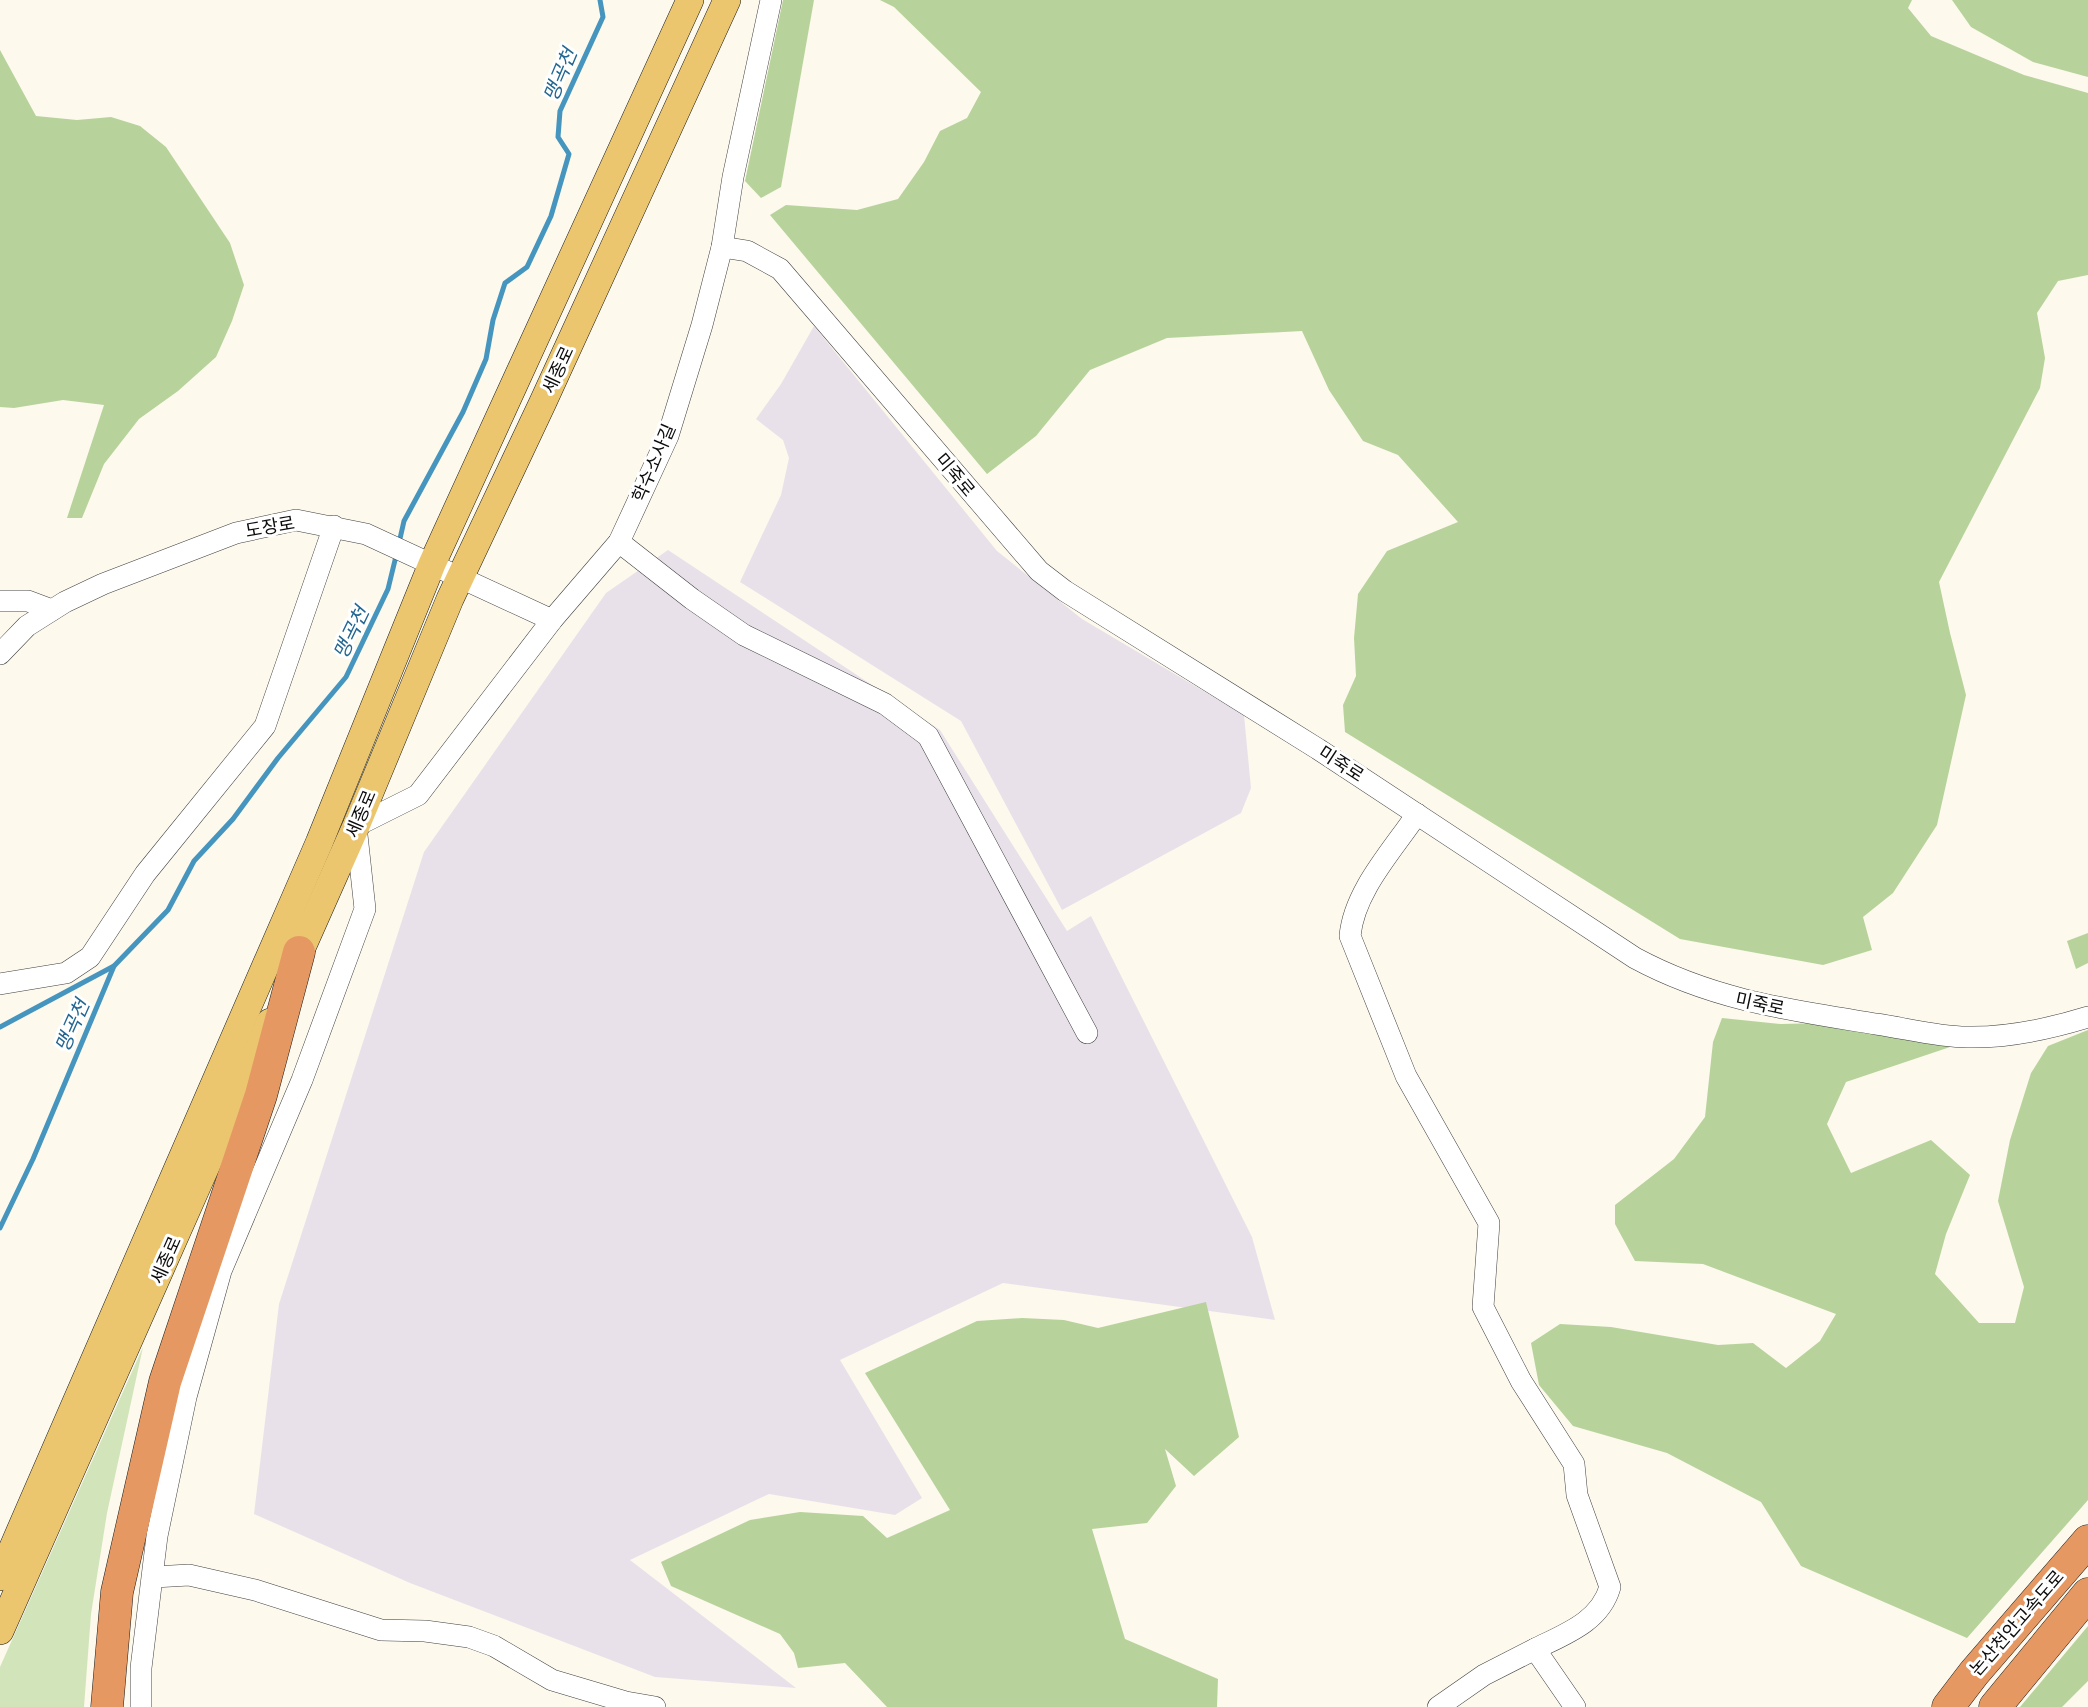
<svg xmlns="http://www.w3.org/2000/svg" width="2088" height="1707" viewBox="0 0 2088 1707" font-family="'IBM Plex Serif','Noto Sans KR',serif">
  <rect width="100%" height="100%" fill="#fdf9ed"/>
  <g fill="#e9e1ea">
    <path d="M814 326 997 551 1082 619 1244 715 1251 788 1241 813 1062 910 961 721 740 582 781 495 789 458 783 440 756 419 781 384Z"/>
    <path d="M668 550 940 730 1067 931 1091 916 1252 1237 1275 1320 1003 1283 840 1360 922 1498 895 1515 769 1494 630 1560 796 1688 655 1677 410 1583 254 1514 279 1304 424 852 606 593Z"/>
  </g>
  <path fill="#d2e4ba" d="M143 1347 107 1513 91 1614 84 1707H0V1667Z"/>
  <g fill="#b7d39b">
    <path d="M783 0H814L781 187 761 198 745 181Z"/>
    <path d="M880 0H1912L1908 8 1931 36 2024 75 2088 93V275L2058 281 2037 313 2045 358 2040 388 1939 582 1950 633 1966 695 1937 825 1893 893 1863 917 1872 950 1823 965 1680 939 1345 732 1343 705 1356 676 1354 638 1358 594 1387 551 1458 522 1398 455 1363 441 1329 390 1302 331 1167 338 1090 370 1036 436 987 474 770 215 786 205 857 210 898 199 924 162 940 131 967 118 981 92 894 7Z"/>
    <path d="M1952 0H2088V77L2033 62 1971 27Z"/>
    <path d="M0 50 36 116 77 120 111 117 140 126 166 147 230 243 244 285 232 321 216 357 178 391 139 419 104 464 82 518H67L104 405 63 400 14 408 0 407Z"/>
    <path d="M2088 933V963L2076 969 2067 941Z"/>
    <path d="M1722 1018 1781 1024 1869 1022 1959 1044 1846 1082 1827 1124 1851 1173 1931 1140 1970 1175 1946 1234 1935 1274 1979 1323H2015L2024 1287 1998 1201 2010 1140 2031 1073 2048 1046 2088 1030V1500L1967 1638 1801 1566 1761 1502 1667 1453 1573 1426 1539 1385 1531 1343 1560 1324 1611 1327 1718 1345 1753 1343 1786 1368 1820 1341 1836 1314 1703 1264 1635 1261 1615 1224V1205L1674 1159 1705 1117 1713 1042Z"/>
    <path d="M1206 1302 1239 1437 1194 1476 1165 1449 1176 1486 1147 1523 1092 1529 1125 1639 1218 1679 1217 1707H887L845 1663 798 1668 794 1653 780 1634 671 1586 661 1562 750 1520 800 1512 863 1516 887 1538 950 1510 865 1373 977 1321 1022 1318 1064 1320 1098 1328Z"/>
    <path d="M2088 1626V1681L2062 1707H2020Z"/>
  </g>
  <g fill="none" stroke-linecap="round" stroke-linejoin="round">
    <g stroke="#4595bf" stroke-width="5">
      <path d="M399 543 404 521 463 412 486 359 493 320 505 283 527 267 551 216 569 154 558 137 560 111 603 17 600 0"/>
      <path d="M0 1027 114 966"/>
      <path d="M0 1228 33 1159 114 966 168 910 194 861 233 819 278 758 346 677 388 589 397 552"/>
    </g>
    <g stroke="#3f3f3f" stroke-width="22">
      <g id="minor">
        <path d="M722 247 747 251 780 269 1039 571 1065 591 1318 749 1635 958C1713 1000 1789 1010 1876 1024 1905 1028 1937 1037 1967 1037 2008 1038 2049 1029 2088 1017"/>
        <path d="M619 542 692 599 744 635 885 704 928 736 1087 1033"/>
        <path d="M0 601H28L52 610"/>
        <path d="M0 654 27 626 65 602 103 584 236 533 296 520 366 534 552 620"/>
        <path d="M1417 814C1393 850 1354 891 1350 936L1406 1076 1489 1223 1483 1307 1521 1381 1574 1464 1577 1495 1610 1587C1600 1622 1565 1634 1535 1649"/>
        <path d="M0 984 66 973 90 957 145 874 265 726 334 526"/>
        <path d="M154 1577 189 1575 255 1590 381 1630 425 1631 469 1637 494 1646 552 1680 626 1702 655 1707"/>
        <path d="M141 1707V1668L157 1536 186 1397 221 1271 302 1080 365 909 356 826 418 795 552 620 619 542 668 436 702 325 722 247 733 177 771 0"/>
        <path d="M1438 1707 1484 1675 1535 1649 1575 1707"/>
      </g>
    </g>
    <g stroke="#1d1d1d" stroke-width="28">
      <g id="major">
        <path d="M292 970 356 826 450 599 543 402 727 0"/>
        <path d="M0 1577 319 843 432 564 690 0"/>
        <path d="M0 1631 270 1022"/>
      </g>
    </g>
    <g stroke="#1d1d1d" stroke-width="33">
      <g id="highway">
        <path d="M107 1707 117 1592 165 1382 261 1095 299 952"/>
        <path d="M1948 1707 1974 1673 2088 1541"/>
        <path d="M1995 1707 2088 1594"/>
      </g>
    </g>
    <use href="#minor" stroke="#fff" stroke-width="21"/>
    <use href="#major" stroke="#ebc66f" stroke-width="27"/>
    <use href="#highway" stroke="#e69862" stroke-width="32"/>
  </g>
  <g text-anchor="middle" stroke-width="6" stroke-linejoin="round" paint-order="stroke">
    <g font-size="18" fill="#0c0c0c" stroke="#fff">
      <text transform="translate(558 370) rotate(-65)" y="6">세종로</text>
      <text transform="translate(654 463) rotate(-67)" y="6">학수소사길</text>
      <text transform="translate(955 475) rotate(50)" y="6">미죽로</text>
      <text transform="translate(270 527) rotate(-10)" y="6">도장로</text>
      <text transform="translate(1341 764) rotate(33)" y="6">미죽로</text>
      <text transform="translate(361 814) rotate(-67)" y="6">세종로</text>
      <text transform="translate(1760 1004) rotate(12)" y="6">미죽로</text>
      <text transform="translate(166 1260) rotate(-66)" y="6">세종로</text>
      <text transform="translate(2017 1623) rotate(-49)" y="6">논산천안고속도로</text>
    </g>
    <g font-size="20" font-style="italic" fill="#226691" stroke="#fff">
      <text transform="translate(560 75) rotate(-67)" y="7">맹곡천</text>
      <text transform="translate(351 633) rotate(-64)" y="7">맹곡천</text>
      <text transform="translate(72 1026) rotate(-66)" y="7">맹곡천</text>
    </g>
  </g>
</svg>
